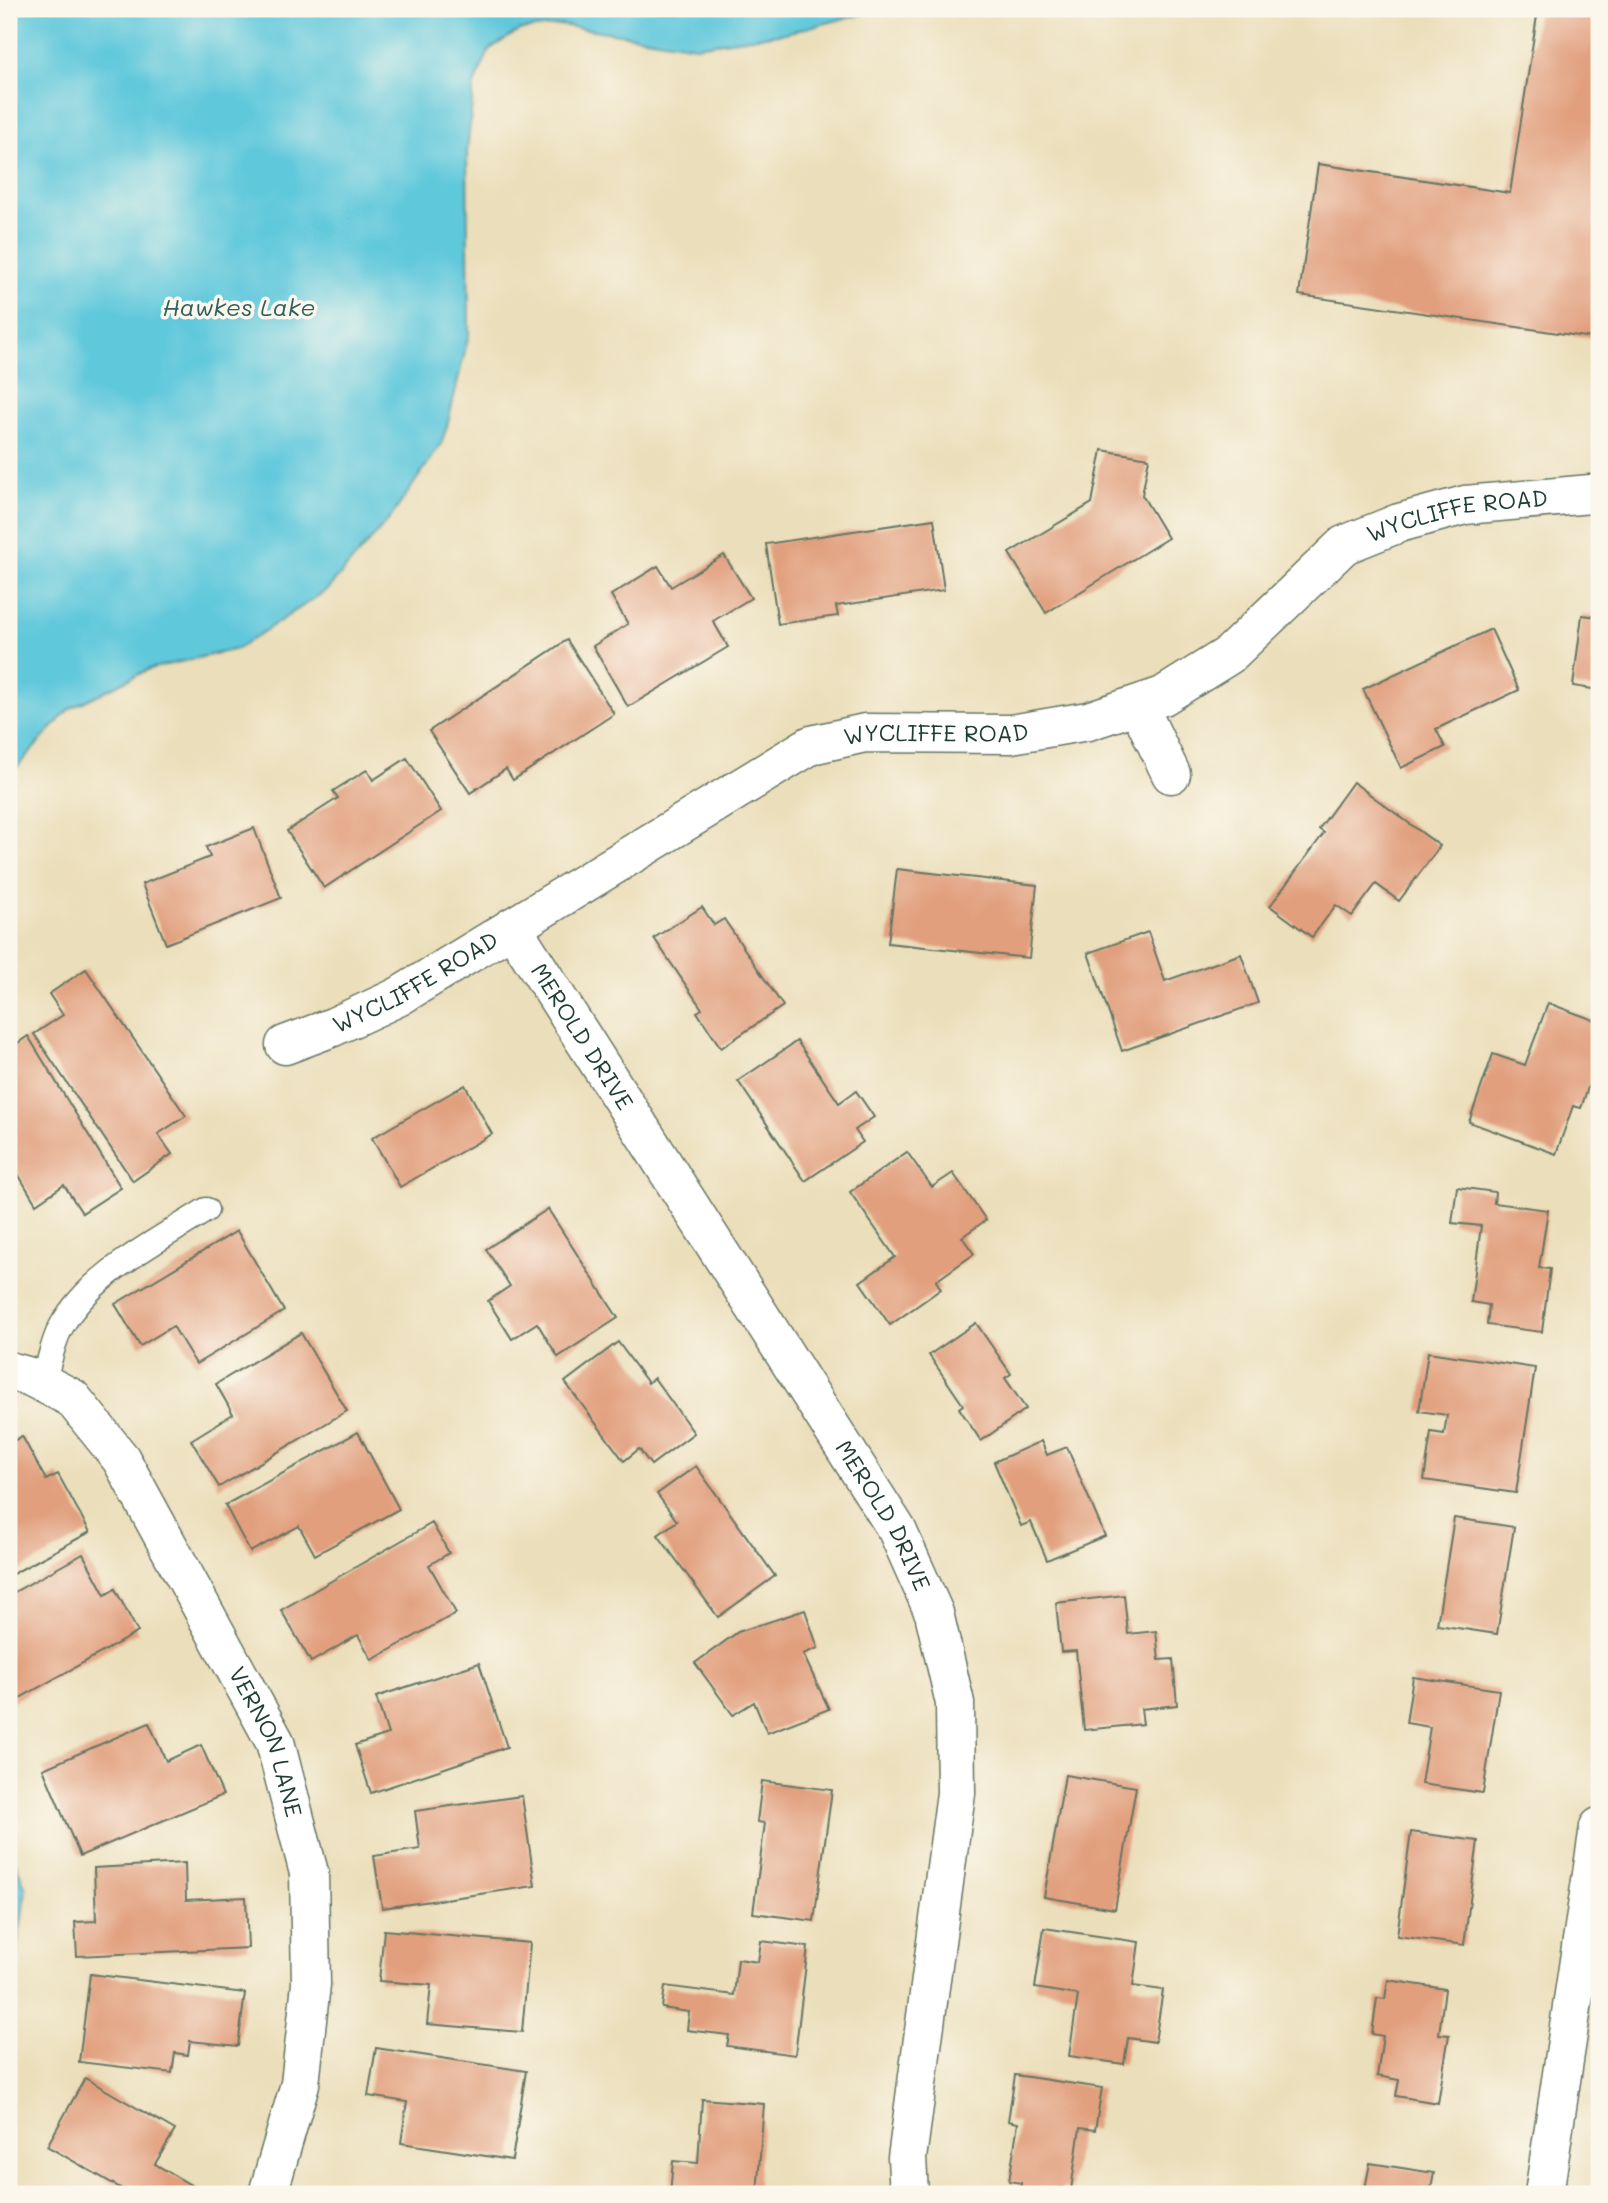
<svg xmlns="http://www.w3.org/2000/svg" width="1608" height="2203" viewBox="0 0 1608 2203" font-family="Mali,sans-serif">
  <rect width="100%" height="100%" fill="#fbf7ec"/>
  <filter id="ink" filterUnits="userSpaceOnUse"><feTurbulence type="fractalNoise" baseFrequency=".0143" numOctaves="2"/><feDisplacementMap in="SourceGraphic" scale="14" xChannelSelector="R" yChannelSelector="G"/><feConvolveMatrix kernelMatrix="1 2 1 2 8 2 1 2 1" color-interpolation-filters="sRGB"/></filter>
  <filter id="wash" filterUnits="userSpaceOnUse"><feTurbulence type="fractalNoise" baseFrequency=".00686" numOctaves="4" result="noise"/><feDisplacementMap in="SourceGraphic" scale="28" xChannelSelector="R" yChannelSelector="G"/><feGaussianBlur stdDeviation="1.57" result="paint"/><feColorMatrix in="noise" values="0 0 0 0 0 0 0 0 0 0 0 0 0 0 0 0 0 1.4 0 .05"/><feComposite in="paint" operator="in"/></filter>
  <g filter="url(#wash)">
    <rect width="100%" height="100%" fill="#ebdeba"/>
    <g fill="#5fc8db" stroke="#3f8288" stroke-width="2">
      <path d="M9 9H884L785 33 696 46 561 25 520 30 490 49 474 84 467 152 469 334 447 426 441 444 391 517 327 590 237 649 149 669 69 709 9 776Z"/>
      <path d="M9 1847 26 1889 15 1963 9 1968Z"/>
    </g>
    <g id="blocks">
      <g fill="#e19f7d">
        <path d="M1538 9H1599V339L1299 295 1318 164 1510 193Z"/>
        <path d="M1102 450 1149 458 1142 495 1168 538 1046 613 1009 553 1092 503Z"/>
        <path d="M934 519 944 590 836 606 838 616 778 624 766 544Z"/>
        <path d="M724 555 751 598 713 621 728 647 628 707 593 646 628 624 611 595 658 566 671 587Z"/>
        <path d="M1582 615 1599 617V690L1573 686Z"/>
        <path d="M1491 629 1519 690 1436 729 1445 747 1401 768 1363 689Z"/>
        <path d="M567 640 614 714 513 780 506 769 470 793 429 731Z"/>
        <path d="M407 758 441 811 324 888 287 831 338 798 333 791 367 770 373 780Z"/>
        <path d="M1353 782 1440 846 1399 901 1376 884 1352 916 1336 905 1312 937 1270 906 1324 833 1319 829Z"/>
        <path d="M254 828 281 898 166 944 142 884 210 857 206 847Z"/>
        <path d="M897 869 1037 885 1029 958 888 943Z"/>
        <path d="M702 907 714 925 724 919 783 1006 721 1048 697 1012 702 1009 654 938Z"/>
        <path d="M1148 932 1165 981 1241 954 1258 1003 1122 1051 1088 953Z"/>
        <path d="M86 969 186 1116 158 1134 172 1154 133 1181 34 1034 63 1015 49 994Z"/>
        <path d="M1548 1003 1599 1022V1055L1581 1108 1573 1106 1556 1154 1469 1122 1493 1054 1525 1065Z"/>
        <path d="M28 1036 121 1188 82 1213 64 1185 36 1204 9 1159V1049Z"/>
        <path d="M797 1041 839 1103 856 1091 874 1117 855 1130 863 1142 805 1181 738 1081Z"/>
        <path d="M465 1085 492 1134 400 1187 372 1138Z"/>
        <path d="M907 1152 932 1187 953 1173 986 1220 962 1237 974 1254 936 1281 941 1289 890 1325 860 1282 895 1257 850 1192Z"/>
        <path d="M1457 1187 1495 1192 1494 1203 1548 1210 1539 1268 1550 1269 1542 1332 1487 1325 1489 1305 1471 1302 1481 1226 1452 1223Z"/>
        <path d="M548 1209 618 1318 558 1357 537 1323 512 1339 488 1301 510 1286 486 1249Z"/>
        <path d="M237 1231 284 1311 196 1364 173 1326 140 1346 115 1304Z"/>
        <path d="M976 1323 1011 1374 1005 1378 1026 1409 981 1441 959 1408 963 1405 929 1355Z"/>
        <path d="M301 1333 347 1411 219 1487 191 1440 233 1414 216 1384Z"/>
        <path d="M618 1342 648 1383 654 1378 694 1433 651 1465 639 1449 624 1461 565 1382Z"/>
        <path d="M1428 1352 1535 1368 1516 1493 1424 1480 1431 1432 1444 1434 1447 1415 1419 1411Z"/>
        <path d="M358 1432 399 1509 315 1555 299 1526 250 1552 225 1505Z"/>
        <path d="M22 1436 46 1480 58 1474 90 1532 9 1576V1444Z"/>
        <path d="M1041 1441 1047 1455 1067 1447 1105 1536 1047 1560 1031 1522 1021 1526 994 1462Z"/>
        <path d="M696 1466 775 1576 718 1617 658 1535 677 1521 657 1494Z"/>
        <path d="M1454 1518 1514 1527 1497 1634 1437 1625Z"/>
        <path d="M432 1523 449 1553 429 1565 456 1613 372 1660 358 1635 311 1662 281 1610Z"/>
        <path d="M83 1554 105 1595 115 1589 138 1632 9 1704V1595Z"/>
        <path d="M1124 1595 1128 1634 1156 1631 1159 1660 1173 1659 1177 1705 1141 1709 1143 1724 1084 1730 1076 1651 1061 1652 1056 1603Z"/>
        <path d="M805 1610 818 1648 803 1654 829 1709 767 1733 754 1702 733 1715 695 1663 738 1632Z"/>
        <path d="M479 1663 507 1747 371 1793 355 1745 388 1734 376 1697Z"/>
        <path d="M1413 1677 1499 1690 1483 1793 1421 1784 1430 1727 1406 1723Z"/>
        <path d="M149 1723 166 1761 201 1745 223 1795 80 1856 43 1769Z"/>
        <path d="M1065 1775 1136 1787 1115 1909 1044 1897Z"/>
        <path d="M762 1781 832 1790 814 1921 753 1913 765 1823 757 1822Z"/>
        <path d="M522 1796 535 1886 382 1908 374 1856 420 1849 415 1811Z"/>
        <path d="M1411 1832 1478 1841 1464 1945 1397 1936Z"/>
        <path d="M185 1863 186 1900 246 1897 248 1948 77 1956 75 1922 96 1921 94 1868Z"/>
        <path d="M1044 1928 1139 1942 1133 1986 1163 1990 1155 2042 1128 2038 1124 2064 1069 2056 1078 1995 1035 1988Z"/>
        <path d="M384 1930 530 1943 522 2032 427 2024 431 1985 379 1981Z"/>
        <path d="M761 1941 808 1947 795 2055 727 2046 729 2035 687 2030 689 2012 662 2008 665 1986 734 1995 738 1959 758 1962Z"/>
        <path d="M90 1974 245 1993 238 2046 190 2041 188 2055 175 2053 172 2073 79 2062Z"/>
        <path d="M1388 1980 1445 1989 1439 2034 1449 2035 1438 2103 1396 2096 1399 2080 1377 2076 1383 2036 1372 2034 1377 1998 1385 1999Z"/>
        <path d="M376 2048 526 2071 512 2160 401 2143 407 2102 368 2096Z"/>
        <path d="M1015 2075 1102 2088 1095 2130 1080 2128 1071 2190 1062 2188 1061 2194H1019L1021 2183 1009 2181 1018 2123 1008 2121Z"/>
        <path d="M85 2078 175 2130 155 2164 199 2190 197 2194H131L47 2146Z"/>
        <path d="M702 2099 764 2104 757 2194H670L673 2161 698 2163Z"/>
        <path d="M1370 2163 1434 2173 1430 2194H1364Z"/>
      </g>
    </g>
  </g>
  <g filter="url(#ink)">
    <use href="#blocks" fill-opacity="0" stroke="#667563" stroke-width="2"/>
    <g fill="none" stroke-linecap="round" stroke-linejoin="round">
      <g stroke="#667563" stroke-width="27">
        <path id="lane" d="M43 1383C49 1365 52 1343 61 1327 91 1273 155 1243 206 1210"/>
      </g>
      <g stroke="#667563" stroke-width="41">
        <g id="street">
          <path d="M1138 705 1171 774"/>
          <path id="s1" d="M512 927 897 1530 934 1613 955 1703 956 1793 907 2158 909 2194"/>
          <path id="s2" d="M285 1045 333 1027 398 997 811 745 865 733 1011 734 1088 721 1163 696 1229 655 1344 545 1399 523 1465 505 1591 494 1599 495"/>
          <path id="s3" d="M9 1371 31 1377 72 1398 121 1459 275 1742 309 1873 311 1984 300 2084 268 2194"/>
          <path d="M1544 2194 1599 1827"/>
        </g>
      </g>
      <use href="#lane" stroke="#fff" stroke-width="24"/>
      <use href="#street" stroke="#fff" stroke-width="38"/>
    </g>
  </g>
  <g text-anchor="middle" stroke-width="7" stroke-linejoin="round" paint-order="stroke">
    <g font-size="23" fill="#1f3d34" stroke="#fbf7ec">
      <text dy="8" stroke="none"><textPath href="#s2" startOffset="1320">WYCLIFFE ROAD</textPath></text>
      <text dy="8" stroke="none"><textPath href="#s2" startOffset="733">WYCLIFFE ROAD</textPath></text>
      <text dy="8" stroke="none"><textPath href="#s2" startOffset="145">WYCLIFFE ROAD</textPath></text>
      <text dy="8" stroke="none"><textPath href="#s1" startOffset="130">MEROLD DRIVE</textPath></text>
      <text dy="8" stroke="none"><textPath href="#s1" startOffset="696">MEROLD DRIVE</textPath></text>
      <text dy="8" stroke="none"><textPath href="#s3" startOffset="466">VERNON LANE</textPath></text>
    </g>
    <g font-size="24" font-style="italic" fill="#2f605e" stroke="#fbf7ec">
      <text x="239" y="316">Hawkes Lake</text>
    </g>
  </g>
  <rect width="1608" height="2203" fill="none" stroke="#fbf7ec" stroke-width="35"/>
</svg>
